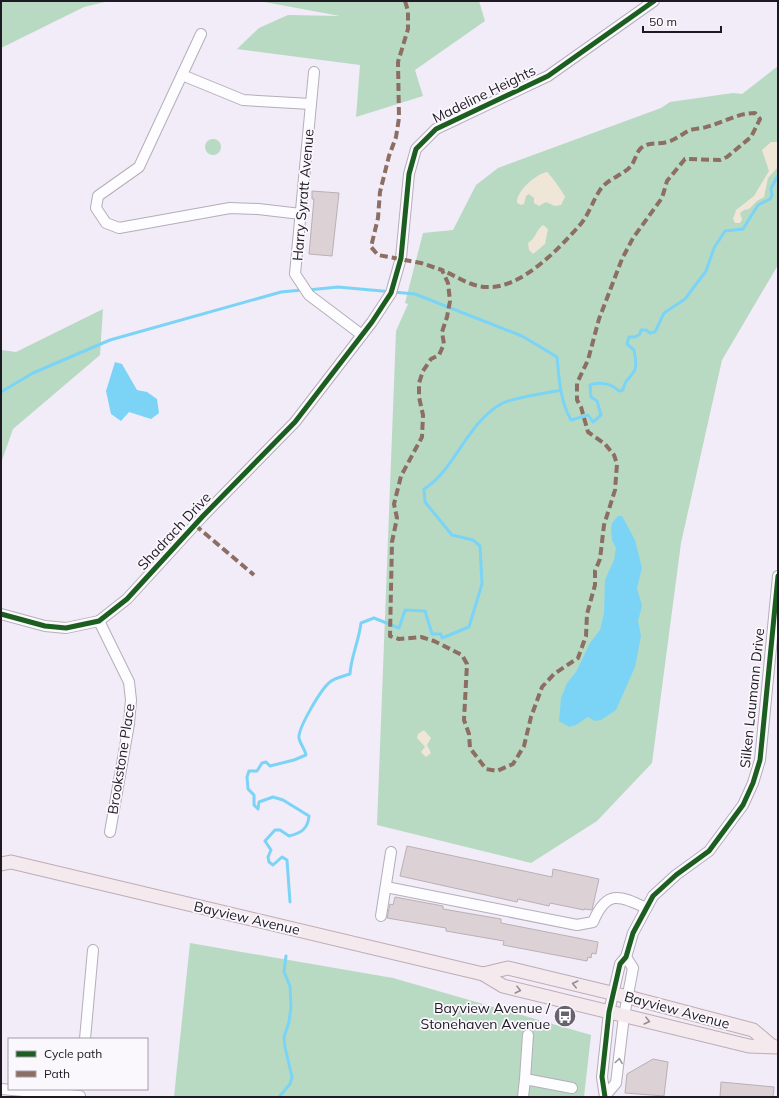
<svg xmlns="http://www.w3.org/2000/svg" width="779" height="1098" viewBox="0 0 779 1098" font-family="Mulish,sans-serif">
  <rect width="100%" height="100%" fill="#f2ebf8"/>
  <g fill="#b8dac2">
    <path d="M1 1H109L84 7 1 48Z"/>
    <path d="M259 1H479L485 21 415 70 423 96 356 117 360 65 237 49 259 28 288 15 340 16Z"/>
    <path d="M778 66V265L722 360 681 543 652 763 597 821 531 863 377 825 396 331 408 304 405 303 423 233 453 230 476 185 498 168 661 108 670 102 733 93 742 94Z"/>
    <circle cx="213" cy="147" r="8"/>
    <path d="M103 309 100 355 13 429 1 463V350L16 352Z"/>
    <path d="M190 943 393 978 591 1035 584 1097H174Z"/>
  </g>
  <g fill="#efe6d8">
    <path d="M771 142H778V167L768 178 764 197 757 201 749 209 744 210 740 213 742 220 740 223H735L733 219 736 210 754 196 769 171 762 150Z"/>
    <path d="M547 172C550 174 565 195 565 197L561 205 555 206 546 202 539 206 534 203V198L529 194 526 196 524 204 521 205 517 203C516 191 536 174 547 172Z"/>
    <path d="M543 225 548 229 545 244 533 254 529 250 528 243C537 237 535 231 543 225Z"/>
    <path d="M424 730 431 738 427 745 431 753 426 757 421 752 425 747 417 738 418 734Z"/>
  </g>
  <g fill="#7bd4f6">
    <path d="M115 362 122 364 137 390 147 392 157 399 159 413 151 419 129 412 121 421 111 414 106 391Z"/>
    <path d="M618 516H622L635 540 642 568 637 588 642 606 638 621 641 636 635 667 616 710 601 720 595 721 588 717 576 725 569 727 559 721 561 698 567 683 576 672 590 643 600 630 604 613 605 580 614 560 616 548 612 540 611 530 612 523Z"/>
  </g>
  <g fill="none" stroke-linecap="round" stroke-linejoin="round">
    <g stroke="#7bd4f6" stroke-width="3">
      <path d="M308 290 338 287 415 294 522 336 557 357C559 378 560 401 571 420L588 415 593 422 601 415 597 401 591 397 590 385C600 381 612 384 619 391L623 390C624 381 629 379 633 373 638 367 635 357 634 350L627 344 629 337H635L640 334 641 330H646L650 333 655 332 664 313 685 299 706 271 714 248 725 231 743 229 758 205 770 199 772 195 771 188 778 176"/>
      <path d="M1 392 33 373 110 340 281 292 302 290"/>
      <path d="M290 902 287 860 282 857 273 865 269 862 268 857 271 850 265 841 275 830H280L289 836C301 833 308 829 309 816L283 800 273 797 259 802 258 809 254 805V795L248 789 247 777 249 771H257L262 763 266 762 270 766 294 760 306 755C305 749 300 744 299 738 298 728 321 689 330 682 334 678 344 676 350 674 351 656 359 641 361 623L374 618 399 628 405 610 425 611 432 634H441L442 638 469 627 482 584 480 546 473 540 452 535 425 502 424 489C455 470 466 424 501 404 510 398 548 393 561 390"/>
      <path d="M279 1097 290 1084 292 1077 285 1047 284 1037 289 1022 291 1007 290 986 284 972 286 956"/>
    </g>
  </g>
  <g fill="#dcd2d6" stroke="#bab0b4">
    <path d="M312 191 339 193 332 256 309 254 314 199H312Z"/>
    <path d="M407 846 552 877 553 869 599 879 592 910 584 909V910L550 903 549 906 518 899 517 902 400 876Z"/>
    <path d="M395 897 443 906V909L501 919V923L598 942 596 954 592 953 591 958 588 957 587 961 503 945 504 941 446 931V928L387 918 390 904 393 905Z"/>
    <path d="M653 1059 668 1062 664 1096 625 1093 627 1074Z"/>
    <path d="M721 1082 774 1087 773 1097H720Z"/>
  </g>
  <g fill="none" stroke-linecap="round" stroke-linejoin="round">
    <g stroke="#b4aeb9" stroke-width="12">
      <g id="minor">
        <path d="M201 34 139 167 98 196 96 208 106 223 119 228 230 208 258 209 301 214"/>
        <path d="M314 72 295 274 309 295 362 335"/>
        <path d="M182 75 243 100 311 104"/>
        <path d="M1 614 45 626 66 628 99 621 127 599 203 516 295 422 372 322 391 293 401 258 409 174 416 149 436 129 548 76 654 1"/>
        <path d="M99 621 129 682 131 700 129 724 110 832"/>
        <path d="M386 887 577 925 593 922C606 891 618 894 646 908"/>
        <path d="M381 916 391 852"/>
        <path d="M85 1039 93 950"/>
        <path d="M525 1079 528 1035"/>
        <path d="M1 1089 80 1096"/>
        <path d="M605 1096 616 1083 624 1016 633 968 626 957"/>
        <path d="M523 1097 525 1079 572 1088"/>
        <path d="M605 1097 602 1077 609 1012 620 964 626 957 633 933 653 896 676 875 709 851 743 805 753 783 760 760 762 740 778 576"/>
      </g>
    </g>
    <g stroke="#beacb4" stroke-width="15">
      <g id="major">
        <path d="M1 864 11 862 483 974 503 986 749 1046 778 1047"/>
        <path d="M483 974 508 968 628 997 753 1030 772 1046"/>
      </g>
    </g>
    <use href="#minor" stroke="#fdfcfe" stroke-width="10"/>
    <use href="#major" stroke="#f4eaed" stroke-width="13"/>
    <g stroke="#8d6e63" stroke-width="4" stroke-dasharray="8 4" stroke-linecap="butt">
      <path d="M405 1 408 11V29L398 62 399 118 396 137 389 156 380 192 378 218 371 247 378 255 421 263 442 270 448 283 450 301 447 317 442 332 444 344 439 355 431 359 423 371 419 383V397L423 415 422 437 401 476 394 504 397 518 392 542 390 636 399 639 421 637 434 641 462 655 467 664 464 720 469 734 470 748 486 769 497 771 513 764 524 746 531 717 542 687 554 674 578 658 586 636 587 614 595 585V571L600 559 604 525 615 490 617 464 614 455 605 444 588 432 581 407 577 400V383L588 360 599 319 622 259 633 238 662 198 667 181 685 159 720 160 727 157 751 137 760 119 755 113C737 113 723 123 706 127 701 129 694 128 688 131 681 135 675 140 667 142 658 145 650 141 641 148 636 153 635 161 631 166 622 176 607 179 600 190 592 202 588 217 578 227 558 250 520 289 487 287 471 287 456 276 442 270"/>
      <path d="M195 525 254 575"/>
    </g>
    <g stroke="#faf7fd" stroke-width="8">
      <g id="cycleway">
        <path d="M1 614 45 626 66 628 99 621 127 599 203 516 295 422 372 322 391 293 401 258 409 174 416 149 436 129 548 76 654 1"/>
        <path d="M605 1097 602 1077 609 1012 620 964 626 957 633 933 653 896 676 875 709 851 743 805 753 783 760 760 762 740 778 576"/>
      </g>
    </g>
    <use href="#cycleway" stroke="#1b5e20" stroke-width="5"/>
  </g>
  <defs><path id="oneway-chevron" d="M-2-3.5L2.5 0L-2 3.5" fill="none" stroke-width="1.6" stroke-linecap="round" stroke-linejoin="round"/></defs>
  <g stroke="#948c92">
    <use href="#oneway-chevron" transform="translate(575 984) rotate(-167)"/>
    <use href="#oneway-chevron" transform="translate(518 990) rotate(14)"/>
    <use href="#oneway-chevron" transform="translate(647 1021) rotate(14)"/>
  </g>
  <use stroke="#99969b" href="#oneway-chevron" transform="translate(619 1061) rotate(-82)"/>
  <defs>
    <g id="bus-disc" transform="scale(1.15)"><circle r="9.5" fill="#68626e" stroke="#faf7fd"/><path d="M-5-6H5V4H4V6H2V4H-2V6H-4V4H-5ZM-3.5-4V0h7V-4ZM-3.5 1.2v1.5H-2V1.2ZM2 1.2v1.5H3.5V1.2Z" fill="#fff"/></g>
  </defs>
  <g fill-rule="evenodd">
    <use href="#bus-disc" x="565" y="1016"/>
  </g>
  <g text-anchor="middle" stroke-width="3.5" stroke-linejoin="round" paint-order="stroke">
    <g font-size="14" fill="#1e1923" stroke="#faf7fd">
      <text transform="translate(484 94) rotate(-26)" y="5">Madeline Heights</text>
      <text transform="translate(303 195) rotate(-85)" y="5">Harry Syratt Avenue</text>
      <text transform="translate(174 531) rotate(-47)" y="5">Shadrach Drive</text>
      <text transform="translate(752 698) rotate(-84)" y="5">Silken Laumann Drive</text>
      <text transform="translate(121 759) rotate(-81)" y="5">Brookstone Place</text>
      <text transform="translate(247 918) rotate(13)" y="5">Bayview Avenue</text>
      <text transform="translate(677 1010) rotate(15)" y="5">Bayview Avenue</text>
    </g>
    <g font-size="14" fill="#1e1923" stroke="#faf7fd" text-anchor="end">
      <text x="550" y="1013">Bayview Avenue /<tspan x="550" dy="16">Stonehaven Avenue</tspan></text>
    </g>
  </g>
  <rect width="779" height="1098" fill="none" stroke="#1e1923" stroke-width="4"/>
  <rect x="8" y="1038" width="140" height="52" fill="#faf7fd" stroke="#a29ea6"/>
  <rect x="16" y="1051" width="20" height="6" fill="#1b5e20" stroke="#a29ea6"/>
  <text x="44" y="1058" font-size="12" fill="#1e1923">Cycle path</text>
  <rect x="16" y="1071" width="20" height="6" fill="#8d6e63" stroke="#a29ea6"/>
  <text x="44" y="1078" font-size="12" fill="#1e1923">Path</text>
  <path d="M643 26v6h78v-6" fill="none" stroke="#1e1923" stroke-width="2"/>
  <text x="649" y="26" font-size="12" fill="#1e1923" stroke="#faf7fd" stroke-width="3" paint-order="stroke">50 m</text>
</svg>
